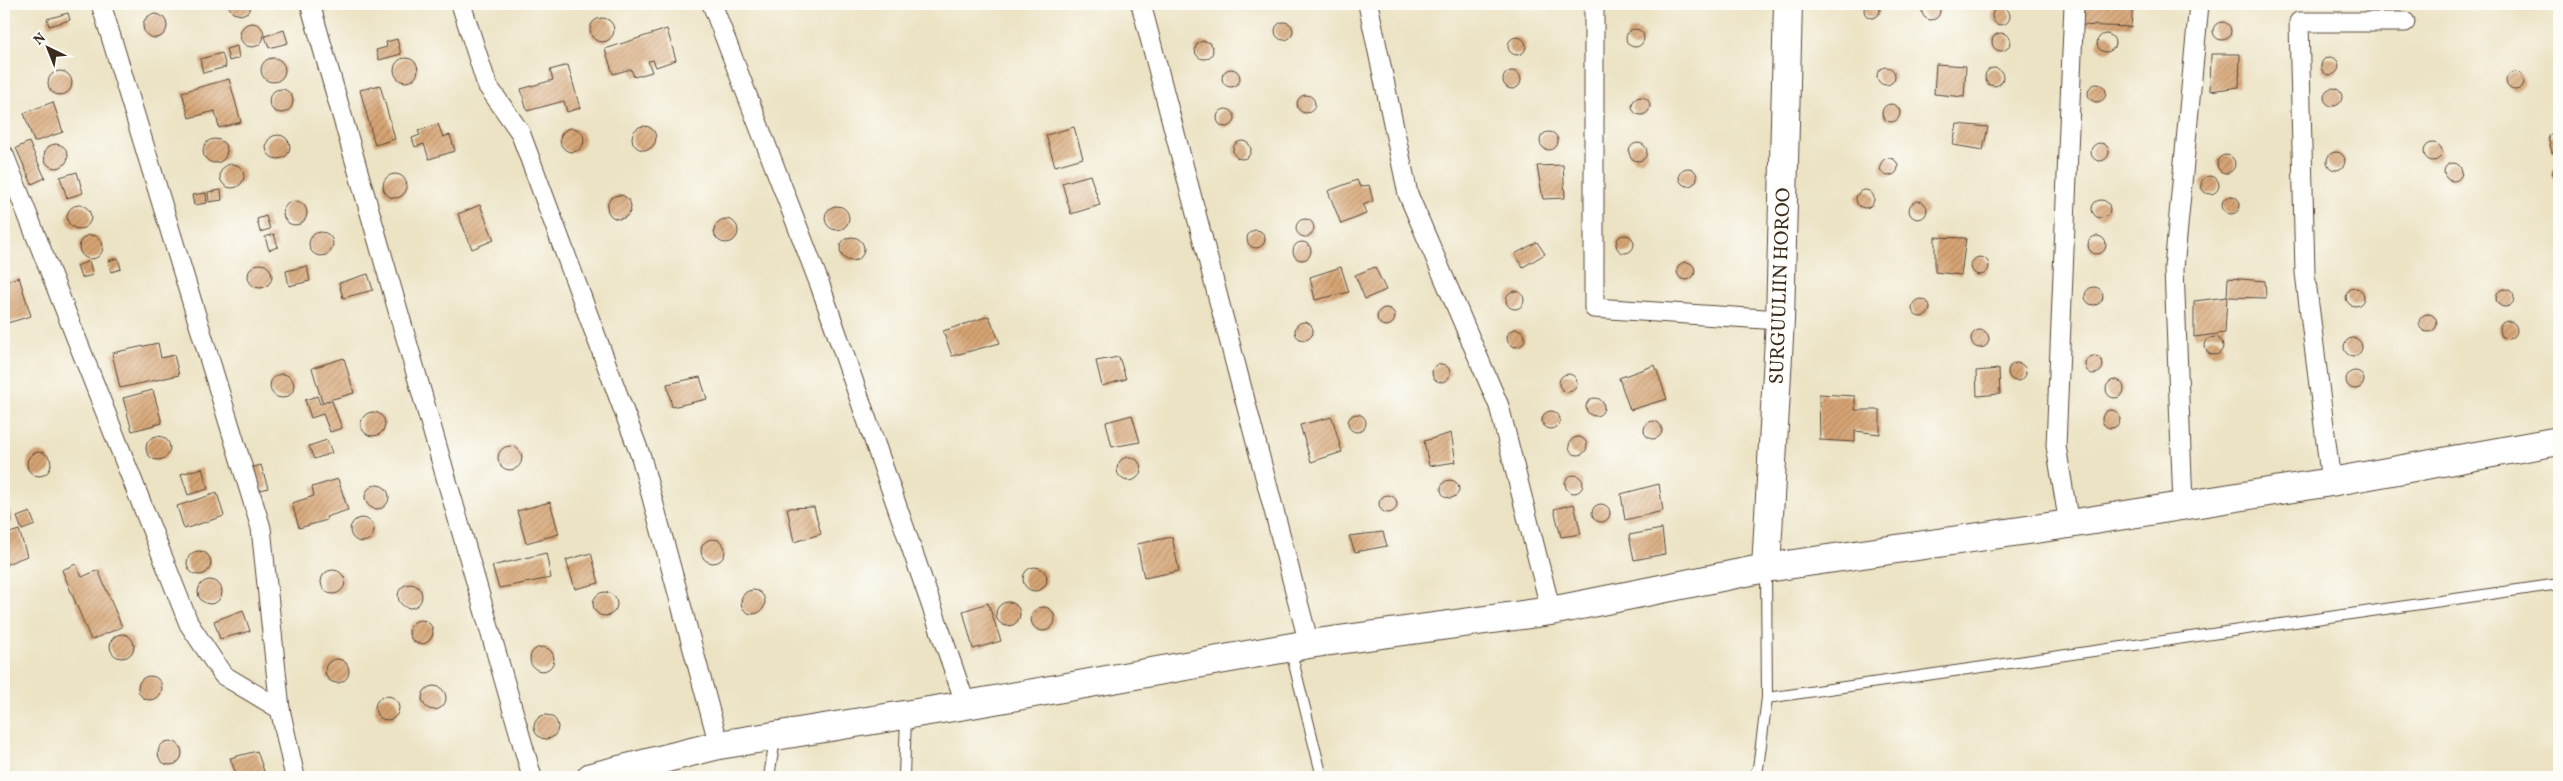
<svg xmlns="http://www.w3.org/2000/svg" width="2563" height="781" viewBox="0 0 2563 781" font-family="Vollkorn,serif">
  <defs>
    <pattern id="building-hatch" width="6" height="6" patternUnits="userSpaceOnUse" patternTransform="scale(1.25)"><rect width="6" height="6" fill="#d7a575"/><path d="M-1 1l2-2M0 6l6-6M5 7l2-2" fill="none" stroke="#b0875f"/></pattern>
  </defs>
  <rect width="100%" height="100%" fill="#fdfcf7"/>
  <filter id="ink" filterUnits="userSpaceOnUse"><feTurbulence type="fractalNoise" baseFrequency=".02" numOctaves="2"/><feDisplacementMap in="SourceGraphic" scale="10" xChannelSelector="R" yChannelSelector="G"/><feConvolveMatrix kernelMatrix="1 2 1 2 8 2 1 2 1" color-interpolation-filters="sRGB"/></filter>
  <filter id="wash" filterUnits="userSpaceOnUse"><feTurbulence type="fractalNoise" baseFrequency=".0096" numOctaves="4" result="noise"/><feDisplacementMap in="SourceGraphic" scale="20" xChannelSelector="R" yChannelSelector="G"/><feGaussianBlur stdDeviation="1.12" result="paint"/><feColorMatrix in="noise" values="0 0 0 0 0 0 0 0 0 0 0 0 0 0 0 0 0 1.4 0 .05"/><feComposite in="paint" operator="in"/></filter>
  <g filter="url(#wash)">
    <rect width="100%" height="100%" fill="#ece3c4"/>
    <g id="blocks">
      <g fill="url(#building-hatch)">
        <circle cx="1872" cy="10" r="8"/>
        <circle cx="1931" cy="11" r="9"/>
        <path d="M227 4H252L248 12 241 15 233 13Z"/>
        <path d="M2081 4H2133L2131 27 2079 25Z"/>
        <circle cx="2001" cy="16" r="9"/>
        <path d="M68 13 70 20 49 26 47 19Z"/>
        <circle cx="155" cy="26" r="12"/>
        <circle cx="602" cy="30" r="12"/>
        <circle cx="2222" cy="31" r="9"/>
        <circle cx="1284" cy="31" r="9"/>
        <circle cx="252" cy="35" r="12"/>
        <path d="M667 29 676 60 656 67 653 60 648 61 652 72 634 77 631 69 613 74 605 49Z"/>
        <circle cx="1635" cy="38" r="9"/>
        <path d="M284 30 288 43 269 48 265 36Z"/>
        <circle cx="2001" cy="42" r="9"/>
        <circle cx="2106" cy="43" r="9"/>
        <circle cx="1517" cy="46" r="9"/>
        <path d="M397 39 401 54 379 60 376 50 387 47 386 42Z"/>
        <circle cx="1204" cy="50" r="9"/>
        <path d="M237 46 239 58 229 61 226 49Z"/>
        <path d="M222 53 226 67 203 73 200 59Z"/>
        <path d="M2211 54H2240L2239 87 2210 91Z"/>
        <circle cx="2330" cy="66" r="9"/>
        <circle cx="406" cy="70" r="12"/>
        <circle cx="273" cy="70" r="12"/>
        <path d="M1936 64 1966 66 1964 97 1934 94Z"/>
        <path d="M568 65 580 108 567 112 564 101 527 111 521 89 553 80 550 70Z"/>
        <circle cx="1886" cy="76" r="9"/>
        <circle cx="1994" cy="77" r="9"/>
        <circle cx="1231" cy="78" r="9"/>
        <circle cx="60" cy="83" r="12"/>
        <circle cx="1512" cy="80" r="9"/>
        <circle cx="2515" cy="81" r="9"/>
        <path d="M229 79 241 122 219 128 215 111 189 118 182 92Z"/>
        <circle cx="2097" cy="93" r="9"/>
        <path d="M380 85 395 139 375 145 360 90Z"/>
        <circle cx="2333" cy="97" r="9"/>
        <circle cx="281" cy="101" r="12"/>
        <circle cx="1306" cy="104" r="9"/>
        <circle cx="1641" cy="106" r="9"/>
        <path d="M53 102 63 132 34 142 24 113Z"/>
        <circle cx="1891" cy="113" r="9"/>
        <circle cx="1226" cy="118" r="9"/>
        <path d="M438 124 443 137 450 135 455 151 429 159 424 144 415 147 412 138 420 135 418 131Z"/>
        <path d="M1957 124 1988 127 1983 150 1953 145Z"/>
        <circle cx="644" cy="138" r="12"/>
        <path d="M1074 127 1083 158 1055 166 1046 135Z"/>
        <circle cx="572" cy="140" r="12"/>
        <circle cx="1549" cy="141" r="9"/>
        <path d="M2559 133V150L2552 153 2548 136Z"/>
        <circle cx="278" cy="147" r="12"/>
        <circle cx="215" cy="151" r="12"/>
        <circle cx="1242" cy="150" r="9"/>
        <path d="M29 142 45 178 32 184 16 148Z"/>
        <circle cx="2100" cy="152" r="9"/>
        <circle cx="1638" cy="152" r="9"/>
        <circle cx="2433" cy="152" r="9"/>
        <circle cx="56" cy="156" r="12"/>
        <circle cx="2336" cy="161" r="9"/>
        <circle cx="2226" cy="164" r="9"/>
        <circle cx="1889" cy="167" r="9"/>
        <circle cx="2453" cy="172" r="9"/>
        <circle cx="232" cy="176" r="12"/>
        <path d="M2559 164V182L2554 179 2552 174 2554 168Z"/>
        <path d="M1563 165 1565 198 1543 199 1537 166Z"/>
        <circle cx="1688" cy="177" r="9"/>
        <path d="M77 172 83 193 67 198 60 177Z"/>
        <circle cx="395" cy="186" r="12"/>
        <path d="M1090 175 1100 205 1071 214 1062 183Z"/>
        <circle cx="2210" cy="185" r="9"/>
        <path d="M1357 180 1360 187 1369 185 1373 201 1363 205 1366 214 1341 224 1328 191Z"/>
        <path d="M221 190 222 200 209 202 208 192Z"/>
        <circle cx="1865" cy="199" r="9"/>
        <path d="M206 193 207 203 194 205 192 195Z"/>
        <circle cx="619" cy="207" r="12"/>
        <circle cx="2231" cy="205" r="9"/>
        <circle cx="2101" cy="209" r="9"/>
        <circle cx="295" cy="213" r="12"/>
        <circle cx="1918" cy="210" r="9"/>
        <circle cx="79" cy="217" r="12"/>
        <path d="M480 205 494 240 472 249 458 214Z"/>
        <circle cx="837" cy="218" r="12"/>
        <path d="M266 216 270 229 260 232 257 219Z"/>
        <circle cx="726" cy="231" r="12"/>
        <circle cx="1305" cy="228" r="9"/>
        <circle cx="1256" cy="239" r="9"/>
        <circle cx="321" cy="244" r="12"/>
        <path d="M274 234 278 247 269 250 265 237Z"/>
        <circle cx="91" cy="247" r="12"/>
        <circle cx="1625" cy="244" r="9"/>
        <circle cx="2097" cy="245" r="9"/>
        <circle cx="852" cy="249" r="12"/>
        <path d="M1935 237 1966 238 1961 275 1935 272Z"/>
        <path d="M1537 242 1545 254 1523 267 1515 254Z"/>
        <circle cx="1302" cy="251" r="9"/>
        <circle cx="1980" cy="266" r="9"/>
        <path d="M118 258 121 269 111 272 108 261Z"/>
        <path d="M89 261 93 275 81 278 77 266Z"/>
        <circle cx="1686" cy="271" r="9"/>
        <circle cx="260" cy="276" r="12"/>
        <path d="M307 266 310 281 289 286 286 271Z"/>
        <path d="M1341 267 1349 292 1315 300 1310 277Z"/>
        <path d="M1375 267 1386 290 1365 299 1355 275Z"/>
        <path d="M368 274 373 290 343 298 339 283Z"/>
        <path d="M19 277 31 316 4 324V282Z"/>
        <path d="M2228 278 2265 281 2266 298 2227 297Z"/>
        <circle cx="2094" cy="296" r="9"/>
        <circle cx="2355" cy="297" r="9"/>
        <circle cx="2505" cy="298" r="9"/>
        <circle cx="1515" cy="300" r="9"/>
        <path d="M2227 297 2225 333 2194 337V301Z"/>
        <circle cx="1921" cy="308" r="9"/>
        <circle cx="1386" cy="317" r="9"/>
        <circle cx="2428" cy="323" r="9"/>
        <path d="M989 316 1000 343 952 356 943 331Z"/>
        <circle cx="2508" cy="330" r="9"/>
        <circle cx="1304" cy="331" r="9"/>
        <circle cx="1516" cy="338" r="9"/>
        <circle cx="1980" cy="339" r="9"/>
        <circle cx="2214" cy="346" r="9"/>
        <circle cx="2353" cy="347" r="9"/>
        <path d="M158 343 161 358 174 355 179 375 120 388 112 353Z"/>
        <circle cx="2094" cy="365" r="9"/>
        <path d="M1119 357 1126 379 1102 386 1096 361Z"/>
        <path d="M344 358 354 393 322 402 312 368Z"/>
        <circle cx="2017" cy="372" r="9"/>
        <circle cx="1441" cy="373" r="9"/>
        <path d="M1655 365 1667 399 1630 410 1619 378Z"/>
        <path d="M1999 369 2000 394 1977 396 1976 371Z"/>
        <circle cx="2355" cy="380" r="9"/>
        <circle cx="282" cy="386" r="12"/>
        <circle cx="1568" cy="383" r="9"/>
        <path d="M700 377 707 399 672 407 667 384Z"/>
        <circle cx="2115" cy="389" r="9"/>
        <path d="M153 390 162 423 132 431 123 398Z"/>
        <path d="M1819 394 1855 396V410H1880V434L1855 431V442L1820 440Z"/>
        <path d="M317 396 320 404 332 401 342 428 330 432 323 414 311 418 305 400Z"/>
        <circle cx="1595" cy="407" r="9"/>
        <circle cx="2111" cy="419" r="9"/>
        <circle cx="1551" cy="420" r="9"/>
        <circle cx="373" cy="424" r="12"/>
        <circle cx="1357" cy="423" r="9"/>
        <path d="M1132 415 1140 442 1112 447 1106 422Z"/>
        <path d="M1332 417 1342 452 1311 462 1300 425Z"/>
        <circle cx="1653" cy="430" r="9"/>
        <path d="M1451 433 1456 462 1429 466 1424 441Z"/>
        <circle cx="158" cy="448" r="12"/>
        <circle cx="1578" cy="446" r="9"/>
        <path d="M327 440 332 453 314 459 309 446Z"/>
        <circle cx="510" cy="458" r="12"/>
        <circle cx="39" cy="464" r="12"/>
        <circle cx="1129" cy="469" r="12"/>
        <path d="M261 465 268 488 258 491 251 468Z"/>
        <path d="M202 468 208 489 188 495 181 474Z"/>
        <circle cx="1574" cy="484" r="9"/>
        <path d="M338 479 348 510 326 517 327 520 299 528 292 503 314 496 312 487Z"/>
        <circle cx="1450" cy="489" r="9"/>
        <path d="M1659 484 1663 511 1625 520 1621 494Z"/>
        <circle cx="377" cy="497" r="12"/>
        <path d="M217 493 224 516 184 529 177 506Z"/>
        <circle cx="1388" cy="504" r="9"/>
        <path d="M550 502 559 534 526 543 517 511Z"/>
        <path d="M1574 504 1581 534 1561 537 1554 509Z"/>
        <circle cx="1601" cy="513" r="9"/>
        <path d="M814 507 821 534 794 542 787 508Z"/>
        <path d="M10 512 12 522 4 524V514Z"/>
        <path d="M30 512 35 525 22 530 17 517Z"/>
        <circle cx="362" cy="530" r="12"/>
        <path d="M1662 529 1665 554 1634 560 1629 535Z"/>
        <path d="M19 530 27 556 4 565V535Z"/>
        <path d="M1383 532 1387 546 1355 552 1349 536Z"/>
        <path d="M1172 537 1179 571 1144 578 1137 544Z"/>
        <circle cx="713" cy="551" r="12"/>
        <circle cx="199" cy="563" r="12"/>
        <path d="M546 553 551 578 499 588 492 566Z"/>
        <path d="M591 553 599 583 575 589 566 560Z"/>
        <path d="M76 564 82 577 98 570 122 627 91 640 62 570Z"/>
        <circle cx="1035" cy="579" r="12"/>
        <circle cx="333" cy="582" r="12"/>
        <circle cx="210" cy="592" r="12"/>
        <circle cx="410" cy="596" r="12"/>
        <circle cx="753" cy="602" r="12"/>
        <circle cx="605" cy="604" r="12"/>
        <circle cx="1008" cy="614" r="12"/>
        <path d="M988 603 1001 641 973 649 963 611Z"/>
        <circle cx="1043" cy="619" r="12"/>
        <path d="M243 610 250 631 220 639 214 621Z"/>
        <circle cx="421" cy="632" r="12"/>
        <circle cx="122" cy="646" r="12"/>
        <circle cx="542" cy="659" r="12"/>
        <circle cx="337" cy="671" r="12"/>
        <circle cx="150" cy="688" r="12"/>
        <circle cx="434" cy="698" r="12"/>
        <circle cx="387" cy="708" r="12"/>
        <circle cx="546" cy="727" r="12"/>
        <circle cx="170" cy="753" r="12"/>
        <path d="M257 751 266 777H237L230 758Z"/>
      </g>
    </g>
  </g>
  <g filter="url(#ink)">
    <use href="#blocks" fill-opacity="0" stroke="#564637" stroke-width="1"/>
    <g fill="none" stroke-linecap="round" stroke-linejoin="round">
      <g stroke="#564637" stroke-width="12">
        <g id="lane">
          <path d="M1290 648 1322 777"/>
          <path d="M1767 698 2559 584"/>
          <path d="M769 777 775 739"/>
          <path d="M904 777 906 716"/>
          <path d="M1753 777 1758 768 1767 698 1766 570"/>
        </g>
      </g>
      <g stroke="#564637" stroke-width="21">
        <g id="street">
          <path d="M101 4 261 528 280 709 295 777"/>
          <path d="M310 4 532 777"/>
          <path d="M461 4 487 85 520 132 641 457 719 745"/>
          <path d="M712 4 820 285 966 705"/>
          <path d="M1141 4 1309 644"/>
          <path d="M1368 4 1408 194 1499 406 1551 611"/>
          <path d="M1594 4V308L1780 320"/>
          <path d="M4 155 189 624 223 675 280 709"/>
          <path d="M2331 482 2305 273 2299 22H2405"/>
          <path d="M2183 505 2174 268 2199 4"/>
          <path d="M2069 524 2056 446 2074 4"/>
        </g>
      </g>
      <g stroke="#564637" stroke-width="30">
        <g id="secondary">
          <path d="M1766 568 1780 320 1788 4"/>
          <path d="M591 777 719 745 966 705 1309 644 1551 611 1766 568 2069 524 2331 482 2559 441"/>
        </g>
      </g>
      <use href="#lane" stroke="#fff" stroke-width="10"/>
      <use href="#street" stroke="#fff" stroke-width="19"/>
      <use href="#secondary" stroke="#fff" stroke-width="28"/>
    </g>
  </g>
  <g text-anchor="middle" stroke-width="4" stroke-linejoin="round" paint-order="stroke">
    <g font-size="20" fill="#3b2a1e" stroke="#fdfcf7">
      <text transform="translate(1779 286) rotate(-88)" y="7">SURGUULIIN HOROO</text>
    </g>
  </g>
  <rect width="2563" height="781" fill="none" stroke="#fdfcf7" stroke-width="20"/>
  <g transform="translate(48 48) rotate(317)" stroke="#fdfcf7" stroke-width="4" paint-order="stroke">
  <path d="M0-4L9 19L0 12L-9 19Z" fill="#3b2a1e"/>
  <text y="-8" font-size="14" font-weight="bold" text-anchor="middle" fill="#3b2a1e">N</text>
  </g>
</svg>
